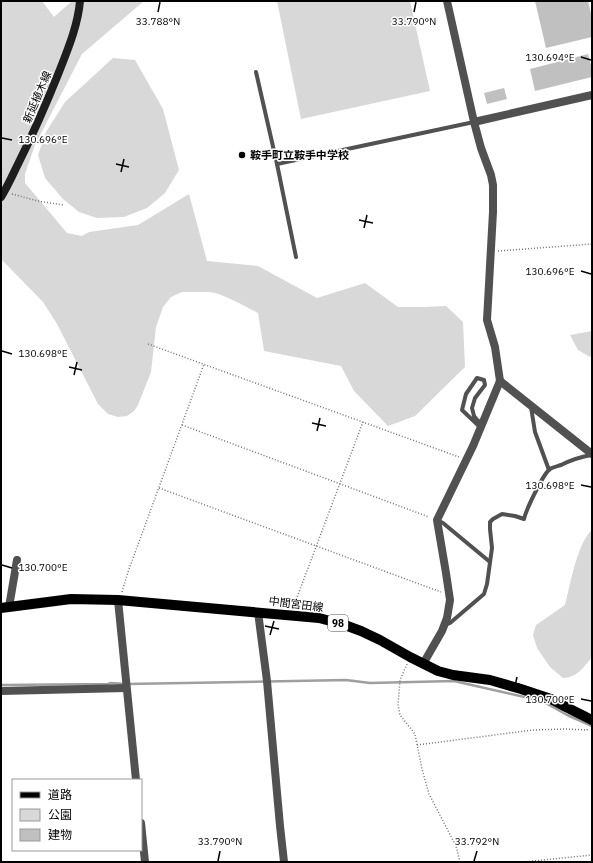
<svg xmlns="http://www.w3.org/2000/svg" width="593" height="863" viewBox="0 0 593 863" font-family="'IBM Plex Sans','Noto Sans JP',sans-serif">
  <rect width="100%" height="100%" fill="#fff"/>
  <g fill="#d8d8d8">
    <path d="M1 1H42L54 17 72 1H144L82 54 35 145 25 174V183L67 233 82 236 89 232 138 225 189 194 207 261 258 266 317 298 365 283 398 307H424L446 306 463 322 465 367 415 416 388 426 354 391 341 366 264 351 258 313 235 301 219 294 210 292H182L171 297 163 307 156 327 151 372 138 405 134 411 127 416 118 417 108 414 98 404 57 324 43 302 1 259Z"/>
    <path d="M277 1H410L430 91 301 119Z"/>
    <path d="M113 58 135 60 163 109 179 170 165 193 147 208 124 217 97 218 79 212 63 199 45 178 38 155 46 132 65 102Z"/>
    <path d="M592 331V358L578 350 570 335Z"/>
    <path d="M592 530V657C583 668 578 677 563 678L550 667 537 648 533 635 536 625 565 605C570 586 577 543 592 530Z"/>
  </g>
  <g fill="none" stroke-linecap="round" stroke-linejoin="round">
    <path stroke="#9f9f9f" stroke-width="2.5" d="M1 685 108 684 110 683 127 684 346 680 370 683 454 681 542 701 567 715 592 726"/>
  </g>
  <g fill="#c0c0c0">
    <path d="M535 1H588L592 18V37L546 48Z"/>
    <path d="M588 54 592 69V77L535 91 530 69Z"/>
    <path d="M504 88 507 99 487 104 484 93Z"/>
  </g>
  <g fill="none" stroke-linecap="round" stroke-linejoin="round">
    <g stroke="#737373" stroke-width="1.5" stroke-dasharray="1 2" stroke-linecap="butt">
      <path d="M12 194 38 201 63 205"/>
      <path d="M498 251 592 244"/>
      <path d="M148 344 459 457"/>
      <path d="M182 425 429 517"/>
      <path d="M159 488 441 592"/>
      <path d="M122 592 128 572 204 364"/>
      <path d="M293 608 363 422"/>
      <path d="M407 664 400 680 398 705 400 715 415 734 422 769 429 794 456 846 460 862"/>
      <path d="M417 745 533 730 566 729 587 730 588 728"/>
      <path d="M523 862 592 855"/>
    </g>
    <g stroke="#515151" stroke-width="4">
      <path d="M256 72 277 164 296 257"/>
      <path d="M277 164 474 122"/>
      <path d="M531 407 535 432 549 470"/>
      <path d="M481 428 462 410 466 394 477 378 484 380 485 385 475 398 472 408 474 416 477 420 483 424"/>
      <path d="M437 520 443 523 490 562"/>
      <path d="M445 625 450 623 484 594 487 584 492 548 490 529V522L493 519 502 514 515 516 524 519C526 510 543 474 550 469 553 467 558 466 561 465 571 460 580 457 591 455"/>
    </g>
    <g stroke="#515151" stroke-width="8">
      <path d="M500 381 592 454"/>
      <path d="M118 600 136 780"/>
      <path d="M9 607 17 560"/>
      <path d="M258 612 267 681 280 826 284 862"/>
      <path d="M423 664 442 631 447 618 450 600 446 573 437 520 473 446 500 381 495 347 487 320 493 212V185L491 175 481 148 474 122 447 1"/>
      <path d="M1 691 126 688"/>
      <path d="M141 823 145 862"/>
    </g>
    <path stroke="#515151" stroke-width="8" d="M474 122 592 95"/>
    <path stroke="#1e1e1e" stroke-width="8" d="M1 197C8 186 13 174 19 162 34 132 47 102 59 72 68 49 78 25 80 1"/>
    <path stroke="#000" stroke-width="10" d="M1 608 71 599 118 600 319 618 342 624 361 631 380 640 410 657 438 671 453 675 490 680 521 689 551 699 566 707 592 720"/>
  </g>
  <path fill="none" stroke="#000" stroke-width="1.5" d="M158 12 160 2M414 12 416 2M581 57 591 60M2 138 12 140M116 164 129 167M121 172 124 159M359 220 373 223M364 228 367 215M581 271 591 274M2 351 12 354M69 367 82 370M74 375 77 362M312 423 326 426M317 431 320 418M581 485 591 487M2 565 12 568M265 626 279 629M270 635 274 621M508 682 522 685M514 691 517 677M581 699 591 701M218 861 220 851M474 861 477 851"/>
  <circle fill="#000" stroke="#fff" stroke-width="1.5" cx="242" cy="155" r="4"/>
  <g text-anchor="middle" stroke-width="3" stroke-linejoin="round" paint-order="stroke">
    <rect fill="#fff" stroke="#4c4c4c" stroke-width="1" x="328" y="615" width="20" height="16" rx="3"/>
    <g font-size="10" font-weight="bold" fill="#000">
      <text x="338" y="627">98</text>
    </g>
    <g font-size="11" fill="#000" stroke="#fff">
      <text transform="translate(37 97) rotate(-67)" y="4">新延植木線</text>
      <text transform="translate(296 604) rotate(7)" y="4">中間宮田線</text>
    </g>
    <g font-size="11" font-weight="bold" fill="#000" stroke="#fff" text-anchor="start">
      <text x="250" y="159">鞍手町立鞍手中学校</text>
    </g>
  </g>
  <g font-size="10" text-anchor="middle" fill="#000" stroke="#fff" stroke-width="3" stroke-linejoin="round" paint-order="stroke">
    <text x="158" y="25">33.788°N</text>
    <text x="414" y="25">33.790°N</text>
    <text x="550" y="61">130.694°E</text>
    <text x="43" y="143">130.696°E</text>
    <text x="550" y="275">130.696°E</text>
    <text x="43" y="357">130.698°E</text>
    <text x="550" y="489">130.698°E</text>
    <text x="43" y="571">130.700°E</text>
    <text x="550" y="703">130.700°E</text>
    <text x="220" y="845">33.790°N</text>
    <text x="477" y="845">33.792°N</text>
  </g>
  <rect width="593" height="863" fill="none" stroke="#000000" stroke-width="4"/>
  <rect x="12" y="779" width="130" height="72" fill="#ffffff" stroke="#999999"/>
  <rect x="20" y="792" width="20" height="6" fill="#000000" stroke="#999999"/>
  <text x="48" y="799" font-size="12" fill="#000000">道路</text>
  <rect x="20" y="809" width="20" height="12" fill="#d8d8d8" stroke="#999999"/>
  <text x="48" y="819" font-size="12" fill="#000000">公園</text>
  <rect x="20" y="829" width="20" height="12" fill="#c0c0c0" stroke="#999999"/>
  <text x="48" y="839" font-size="12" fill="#000000">建物</text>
</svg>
